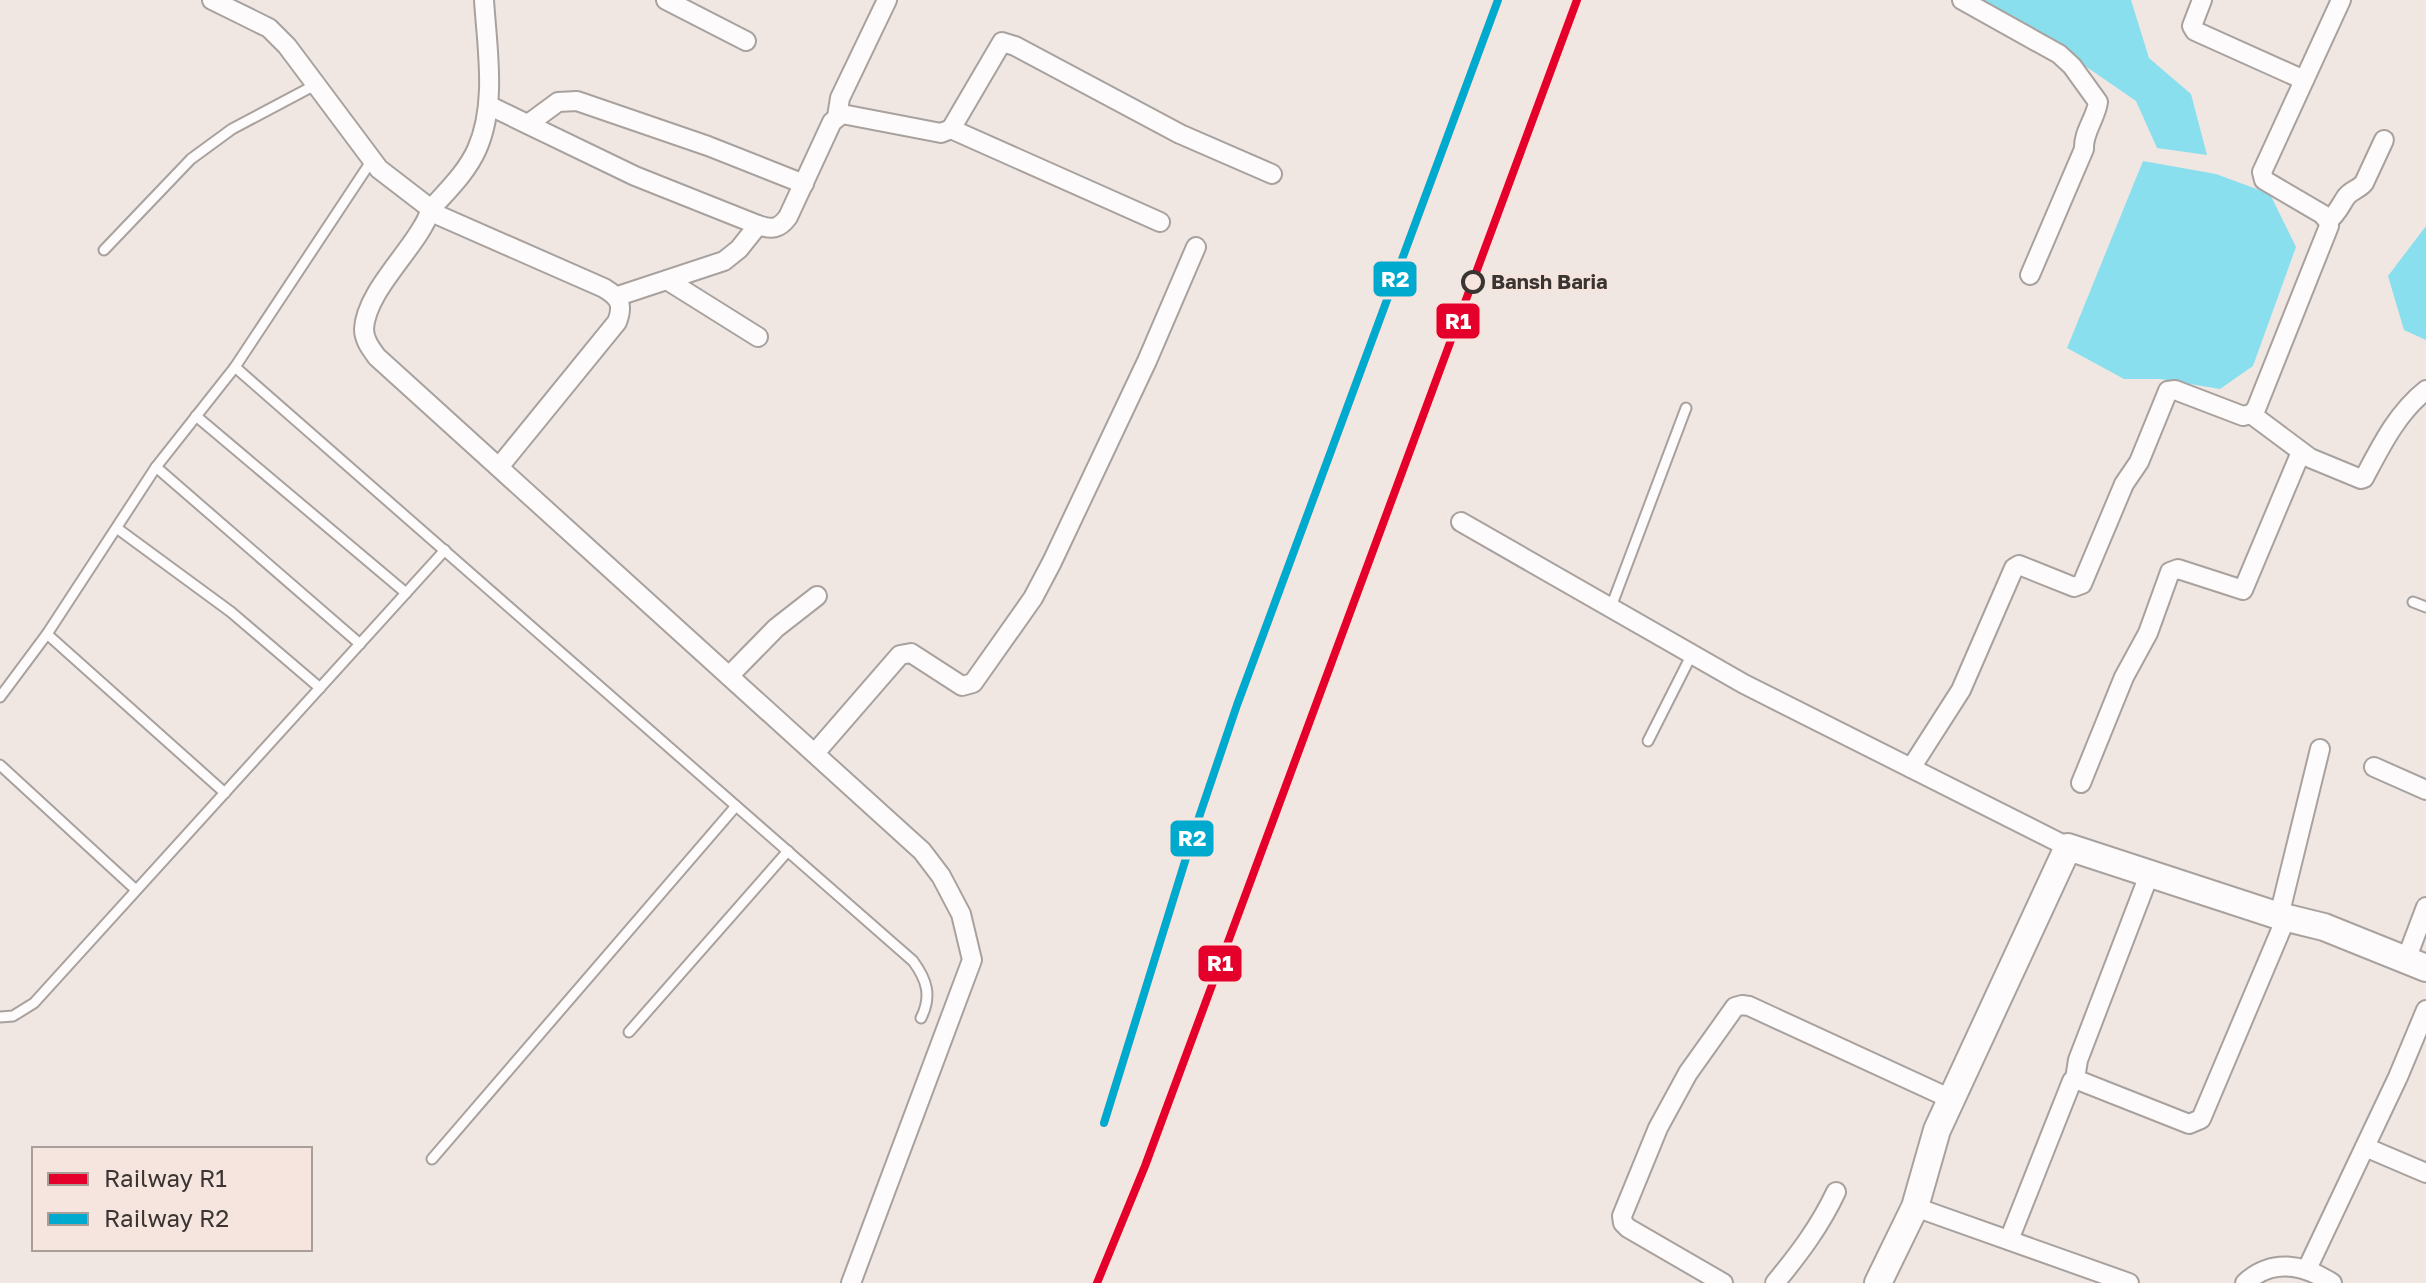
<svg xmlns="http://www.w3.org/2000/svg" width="2426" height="1283" viewBox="0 0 2426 1283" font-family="'Golos Text',sans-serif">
  <rect width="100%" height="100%" fill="#f0e7e3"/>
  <g fill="#8adfee">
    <path d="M1977 0H2131L2149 58 2191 94 2207 155 2157 148 2136 101 2072 57Z"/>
    <path d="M2143 161 2216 174 2270 194 2296 247 2253 366 2220 389 2160 379H2124L2067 348Z"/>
    <path d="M2426 226V340L2404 330 2388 276Z"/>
  </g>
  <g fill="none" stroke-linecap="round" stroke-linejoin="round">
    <g stroke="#a8a19e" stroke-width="13">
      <g id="lane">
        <path d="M104 250 191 159 232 129 315 85"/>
        <path d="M235 367 913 961C927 980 932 996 921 1018"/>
        <path d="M196 416 406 593"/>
        <path d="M156 467 360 644"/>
        <path d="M118 529 231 612 320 688"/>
        <path d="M2413 602 2426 607"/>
        <path d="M1611 607 1686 408"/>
        <path d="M47 634 225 793"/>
        <path d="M0 697 47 634 156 467 235 367 372 160"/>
        <path d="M1648 741 1692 654"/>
        <path d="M0 765 136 890"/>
        <path d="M0 1017 13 1016 34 1003 445 550"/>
        <path d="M629 1032 788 851"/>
        <path d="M432 1159 736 806"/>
      </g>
    </g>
    <g stroke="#a8a19e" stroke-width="22">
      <g id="street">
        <path d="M212 0 269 28 287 46 379 169 431 209C419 246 366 289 364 329 364 340 371 349 377 357L922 851 941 876 961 914 972 960 851 1283"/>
        <path d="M666 0 746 41"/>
        <path d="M1962 0 2059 54 2072 66 2098 102C2096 118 2083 132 2084 149L2030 275"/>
        <path d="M2202 0 2192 26 2195 31 2304 80"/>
        <path d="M488 105 635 176 758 225C772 230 779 229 788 217L832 122 842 114 941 133 951 129 1002 42 1015 46 1180 134 1272 174"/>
        <path d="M837 117 840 98 887 0"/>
        <path d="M528 124 558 102 577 101 708 146 804 184"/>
        <path d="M951 129 1160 222"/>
        <path d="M431 209C447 191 467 172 477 149 497 104 487 48 484 0"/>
        <path d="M431 212 604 288C619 297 624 304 617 322L499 467"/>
        <path d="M2328 221C2337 214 2340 206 2346 197 2351 190 2358 190 2364 183L2384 140"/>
        <path d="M667 280 758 337"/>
        <path d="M618 296 724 261 739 249 758 225"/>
        <path d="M2251 414 2310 458 2361 479 2364 478C2381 446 2397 413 2426 390"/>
        <path d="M1461 522 1744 684 2068 847"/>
        <path d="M729 676 776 628 817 596"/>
        <path d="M815 753 900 655 911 653 962 686 973 683 1033 598 1052 562 1147 361 1196 247"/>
        <path d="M2374 767 2426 790"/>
        <path d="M1911 768 1961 690 2014 568 2019 565 2074 587 2082 584 2124 484 2139 462 2168 391 2175 390 2243 416 2251 414 2256 409 2329 226 2328 221 2322 214 2264 180 2262 172 2341 0"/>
        <path d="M2081 783 2124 677 2148 633 2170 572 2178 569 2243 590 2301 452"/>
        <path d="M2279 916 2320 749"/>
        <path d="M2406 960 2426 907"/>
        <path d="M2075 1079 2078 1060 2149 875"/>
        <path d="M2365 1147 2426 1173"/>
        <path d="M1915 1207 2129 1283"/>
        <path d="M2009 1240 2072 1081 2075 1079 2189 1124 2201 1119 2286 918"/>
        <path d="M2307 1269 2398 1077 2426 1010"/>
        <path d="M1723 1283 1628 1228 1623 1223 1622 1216 1658 1128 1688 1073 1735 1007 1742 1005 1749 1006 1951 1099"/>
        <path d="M1775 1283C1799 1254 1820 1226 1836 1192"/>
        <path d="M2245 1283C2272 1258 2303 1264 2332 1283"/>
      </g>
    </g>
    <g stroke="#a8a19e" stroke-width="30">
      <path id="secondary" d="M1878 1283 1915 1207 1937 1130 2068 847 2279 916 2324 927 2426 968"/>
    </g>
    <use href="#lane" stroke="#fdfbfb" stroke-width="9"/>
    <use href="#street" stroke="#fdfbfb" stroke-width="18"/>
    <use href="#secondary" stroke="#fdfbfb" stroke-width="26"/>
    <g stroke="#f5e5de" stroke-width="14">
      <path id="rail-1" d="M1097 1283 1145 1166 1577 0"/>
    </g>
    <g stroke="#f5e5de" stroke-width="14">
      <path id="rail-2" d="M1104 1123 1195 829 1237 705 1498 0"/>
    </g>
    <use href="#rail-1" stroke="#e4002b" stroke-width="8"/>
    <use href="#rail-2" stroke="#00a9ce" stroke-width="8"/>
  </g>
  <circle fill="#f5e5de" stroke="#3a3432" stroke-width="4" cx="1473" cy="282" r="10"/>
  <g text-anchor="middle" stroke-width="6" stroke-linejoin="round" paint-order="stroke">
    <g font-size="20" font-weight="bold" fill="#3a3432" stroke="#f5e5de" text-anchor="start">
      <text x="1491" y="289">Bansh Baria</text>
    </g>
  </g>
  <g stroke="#f5e5de" stroke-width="3">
    <rect x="1372" y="260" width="46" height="38" rx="8" fill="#00a9ce"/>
    <rect x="1435" y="302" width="46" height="38" rx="8" fill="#e4002b"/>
    <rect x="1169" y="819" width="46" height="39" rx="8" fill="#00a9ce"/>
    <rect x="1197" y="944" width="46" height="39" rx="8" fill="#e4002b"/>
  </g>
  <g font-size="22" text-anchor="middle" font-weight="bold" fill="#fff">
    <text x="1395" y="287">R2</text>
    <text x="1458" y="329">R1</text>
    <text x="1192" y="846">R2</text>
    <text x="1220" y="971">R1</text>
  </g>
  <rect x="32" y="1147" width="280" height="104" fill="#f5e5de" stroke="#aa9e99" stroke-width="2"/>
  <rect x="48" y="1173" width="40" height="12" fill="#e4002b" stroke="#aa9e99" stroke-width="2"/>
  <text x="104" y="1187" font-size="24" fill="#3a3432">Railway R1</text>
  <rect x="48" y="1213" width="40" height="12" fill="#00a9ce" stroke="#aa9e99" stroke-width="2"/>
  <text x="104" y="1227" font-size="24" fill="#3a3432">Railway R2</text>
</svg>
